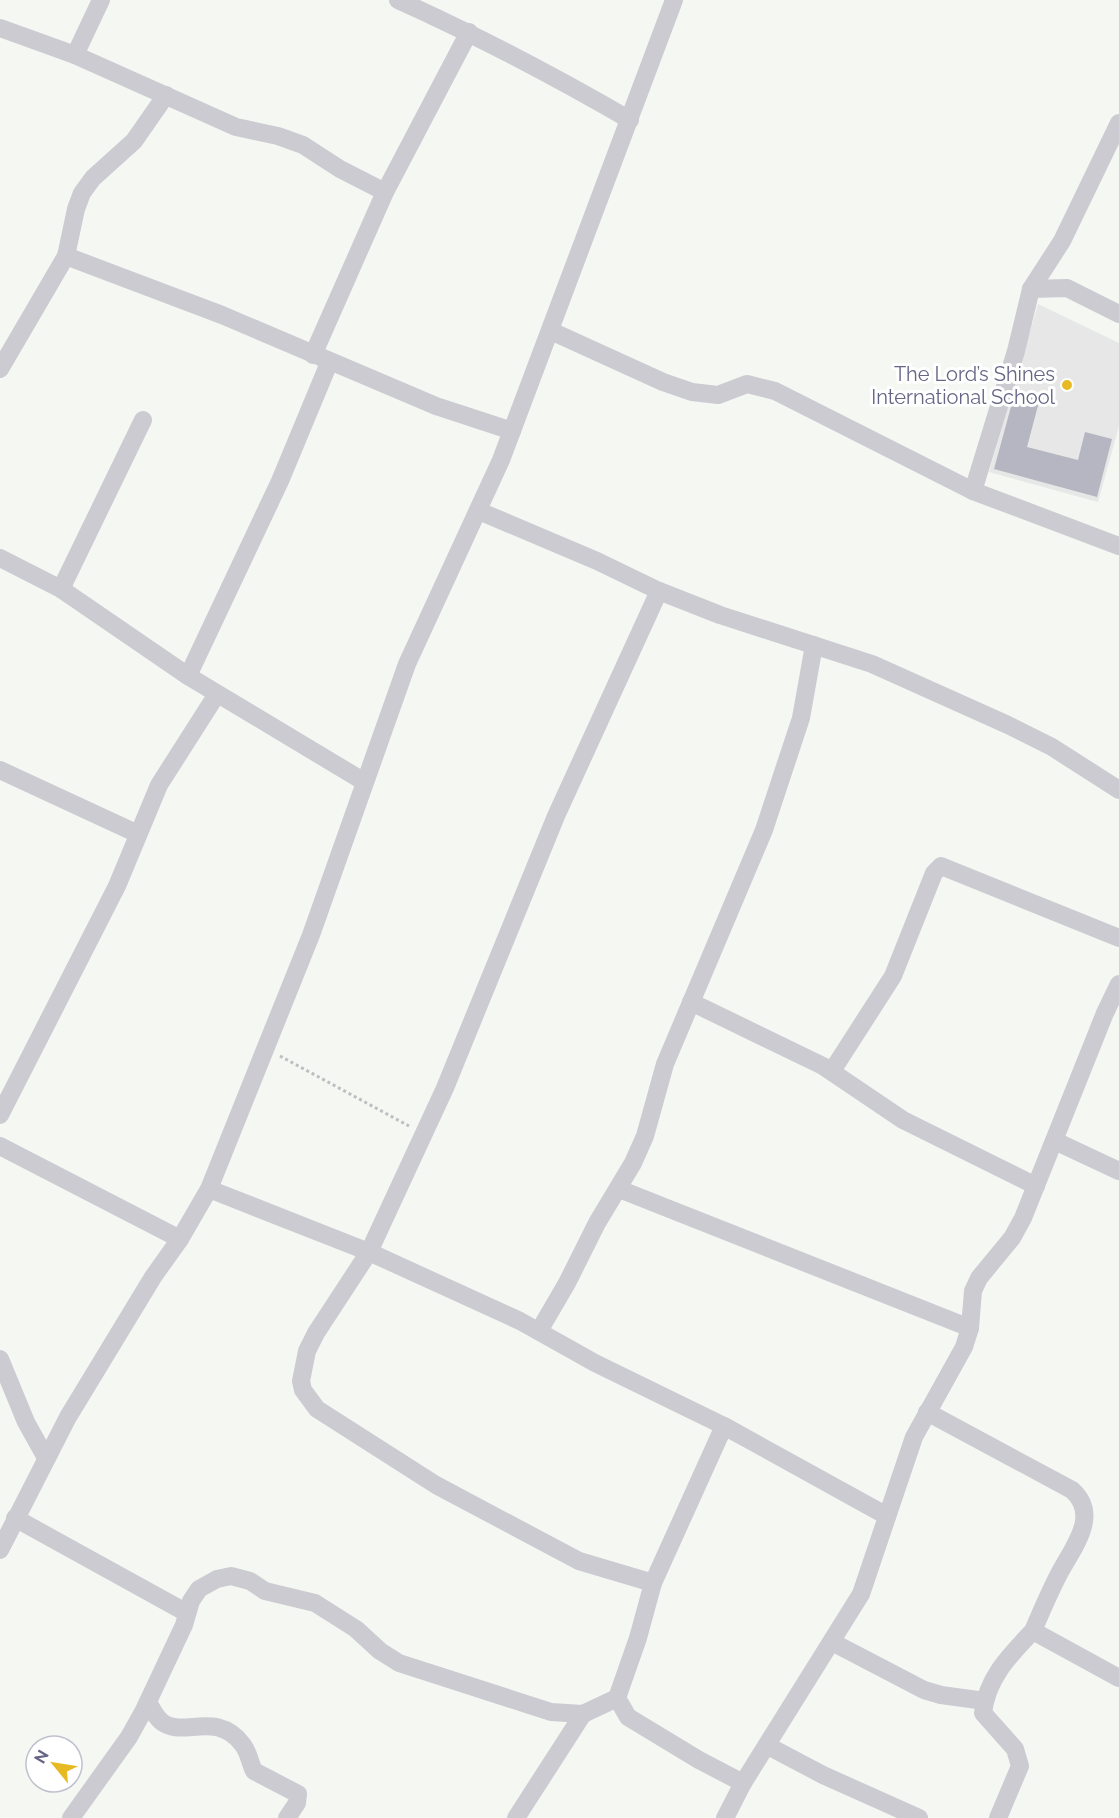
<svg xmlns="http://www.w3.org/2000/svg" width="1119" height="1818" viewBox="0 0 1119 1818" font-family="Raleway,sans-serif">
  <rect width="100%" height="100%" fill="#f5f7f3"/>
  <path fill="#e6e7e6" d="M1038 304 1119 343V426L1098 502 989 472Z"/>
  <path fill="#b5b6c1" d="M1015 392 1040 398 1027 447 1078 460 1085 432 1112 439 1097 497 994 469Z"/>
  <g fill="none" stroke-linecap="round" stroke-linejoin="round">
    <path stroke="#bebec2" stroke-width="3" stroke-dasharray="3 3" stroke-linecap="butt" d="M280 1056 409 1126"/>
    <g stroke="#cbcbd1" stroke-width="18">
      <path d="M398 0C478 36 554 76 630 120"/>
      <path d="M0 28 75 55 236 127 278 136 303 145 340 169 385 192"/>
      <path d="M75 55 101 0"/>
      <path d="M66 256 222 315 436 406 512 431"/>
      <path d="M1031 289 1067 288 1119 314"/>
      <path d="M551 331 663 382 692 392 718 395 747 384 775 391 973 491 1119 546"/>
      <path d="M313 355 385 192 469 32"/>
      <path d="M0 369 66 256 76 209 82 193 93 178 134 141 166 95"/>
      <path d="M973 491 1016 351 1031 289 1062 241 1119 123"/>
      <path d="M479 511 597 561 659 591 720 615 872 664 1008 725 1052 747 1119 790"/>
      <path d="M0 558 61 589 188 676 363 781"/>
      <path d="M61 589 143 420"/>
      <path d="M659 591 556 816 445 1088 369 1252 316 1333 307 1351 301 1381 303 1390 317 1409 436 1485 579 1561 653 1583 638 1638 617 1698 628 1717 699 1760 743 1783 861 1594 914 1437 964 1347 970 1328 973 1291 979 1278 1012 1238 1023 1218 1105 1013 1119 984"/>
      <path d="M188 676 280 481 329 363"/>
      <path d="M0 770 138 834"/>
      <path d="M691 1002 823 1066 903 1120 1036 1186"/>
      <path d="M832 1071 893 976 934 873 941 866 1119 938"/>
      <path d="M0 1115 117 886 159 785 217 694"/>
      <path d="M1055 1141 1119 1171"/>
      <path d="M0 1146 180 1239"/>
      <path d="M209 1189 369 1252 520 1321 595 1363 724 1426 887 1516"/>
      <path d="M619 1189 970 1328"/>
      <path d="M539 1331 567 1283 597 1223 633 1163 645 1136 665 1064 764 830 801 718 814 645"/>
      <path d="M0 1359 26 1422 46 1458"/>
      <path d="M927 1412 1072 1490C1100 1515 1074 1546 1060 1572 1050 1591 1041 1612 1033 1631L1119 1678"/>
      <path d="M15 1518 187 1613"/>
      <path d="M0 1550 68 1417 153 1277 180 1239 209 1189 311 935 407 664 501 460 674 0"/>
      <path d="M653 1583 724 1426"/>
      <path d="M832 1642 924 1690 941 1695 985 1701"/>
      <path d="M148 1702C152 1709 157 1720 165 1724 186 1736 218 1711 243 1745 249 1753 250 1763 254 1771L298 1794 297 1803 287 1818"/>
      <path d="M768 1746 823 1775 919 1818"/>
      <path d="M71 1818 129 1737 144 1710 184 1625 191 1601 199 1589 217 1579 231 1576 250 1581 265 1591 315 1603 356 1629 380 1651 399 1663 551 1712 583 1714 617 1698"/>
      <path d="M516 1818 583 1714"/>
      <path d="M725 1818 743 1783"/>
      <path d="M998 1818 1020 1766 1015 1749 983 1713C987 1678 1009 1656 1033 1631"/>
    </g>
  </g>
  <circle fill="#e7ba23" stroke="#fff" stroke-width="2" cx="1067" cy="385" r="6"/>
  <g text-anchor="middle" stroke-width="6" stroke-linejoin="round" paint-order="stroke">
    <g font-size="20" fill="#656585" stroke="#fff" text-anchor="end">
      <text x="1055" y="381">The Lord’s Shines<tspan x="1055" dy="23">International School</tspan></text>
    </g>
  </g>
  <g transform="translate(54 1764) rotate(300)"><circle r="28" fill="#ffffff" stroke="#c1c1ce" stroke-width="1.5"/>
  <path d="M0-4.5L10 22L0 15L-10 22Z" fill="#e7ba23"/>
  <text y="-9" font-size="16" font-weight="bold" text-anchor="middle" fill="#656585">N</text>
  </g>
</svg>
